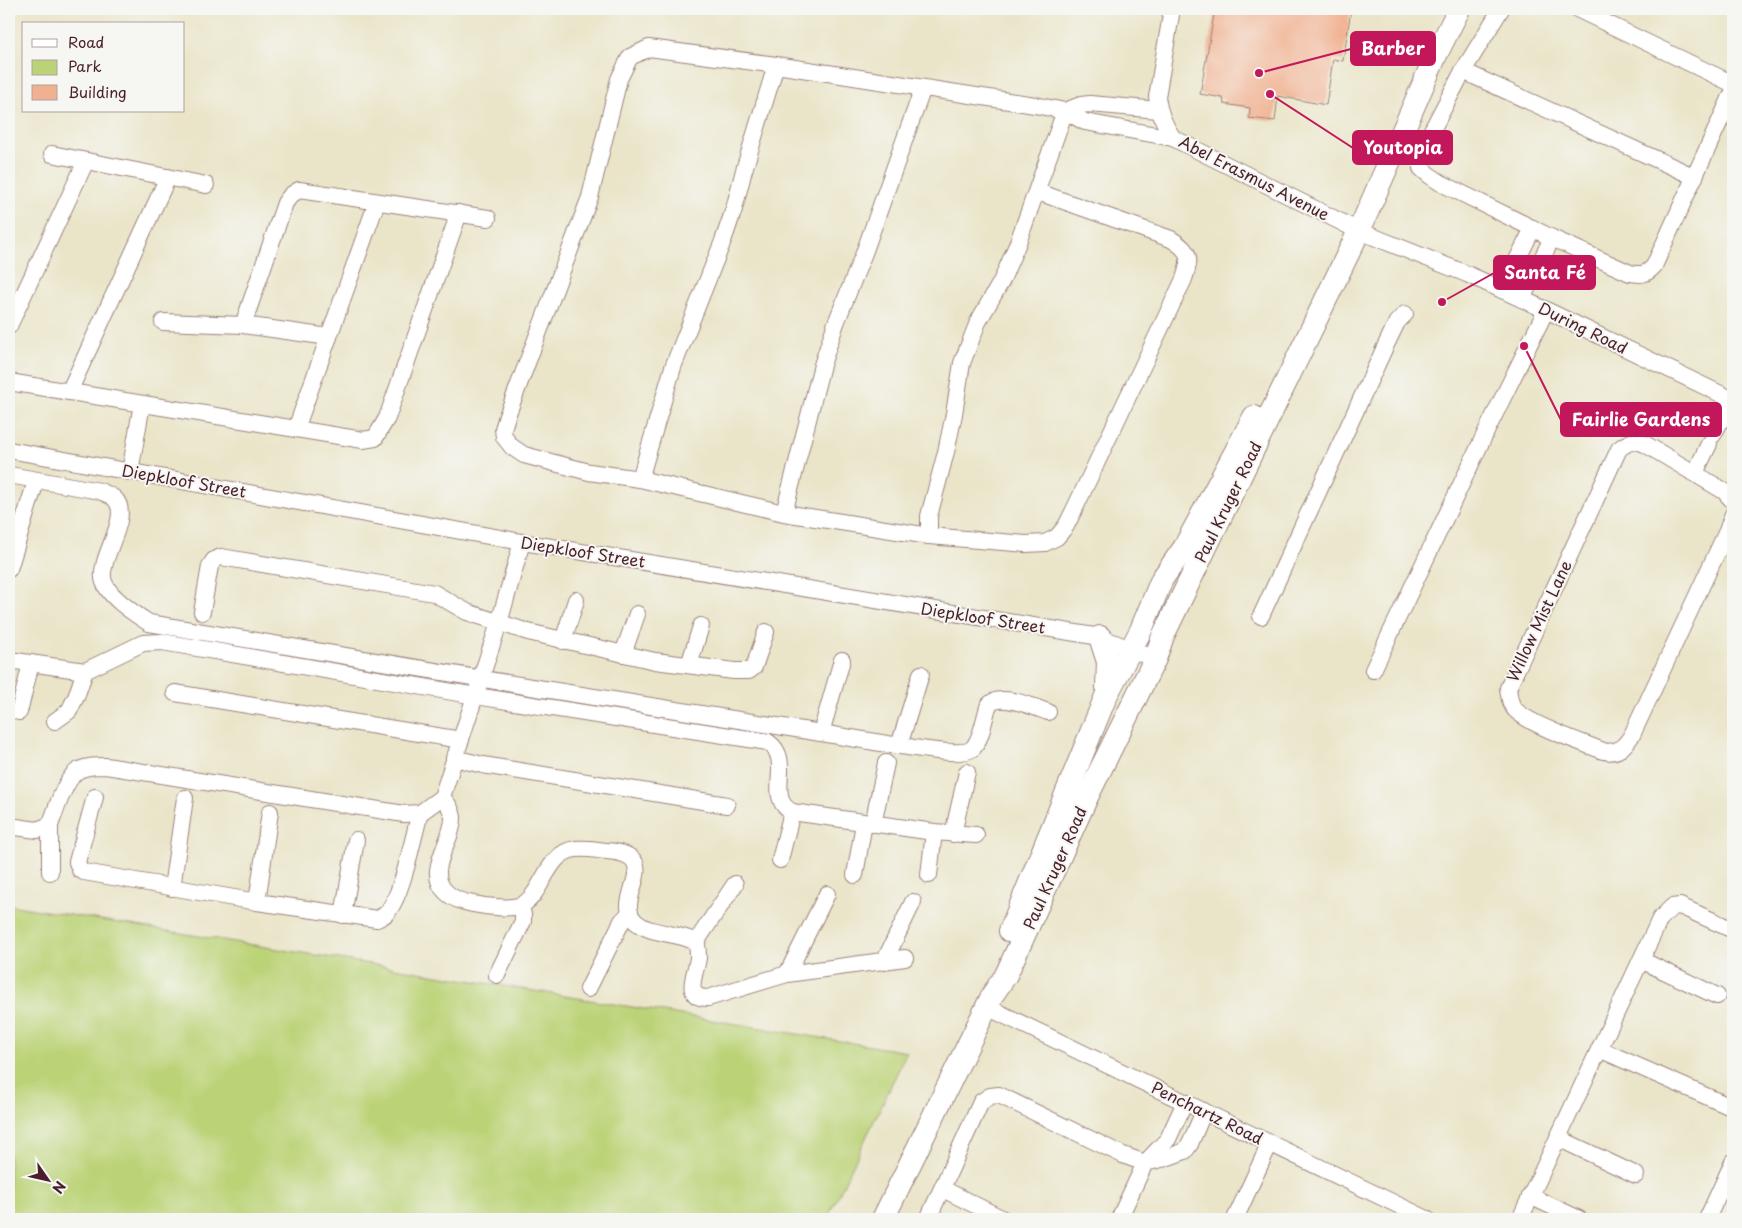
<svg xmlns="http://www.w3.org/2000/svg" width="1742" height="1228" viewBox="0 0 1742 1228" font-family="'Playpen Sans',sans-serif">
  <rect width="100%" height="100%" fill="#f6f6f2"/>
  <filter id="ink" filterUnits="userSpaceOnUse"><feTurbulence type="fractalNoise" baseFrequency=".02" numOctaves="2"/><feDisplacementMap in="SourceGraphic" scale="10" xChannelSelector="R" yChannelSelector="G"/><feConvolveMatrix kernelMatrix="1 2 1 2 8 2 1 2 1" color-interpolation-filters="sRGB"/></filter>
  <filter id="wash" filterUnits="userSpaceOnUse"><feTurbulence type="fractalNoise" baseFrequency=".0096" numOctaves="4" result="noise"/><feDisplacementMap in="SourceGraphic" scale="20" xChannelSelector="R" yChannelSelector="G"/><feGaussianBlur stdDeviation="1.12" result="paint"/><feColorMatrix in="noise" values="0 0 0 0 0 0 0 0 0 0 0 0 0 0 0 0 0 1.4 0 .05"/><feComposite in="paint" operator="in"/></filter>
  <g filter="url(#wash)">
    <rect width="100%" height="100%" fill="#eae5c9"/>
    <path fill="#bbd377" stroke="#827951" d="M9 905 907 1052 827 1219H9Z"/>
    <g id="blocks">
      <path fill="#f1b08f" d="M1215 9H1343L1351 10 1343 61 1333 59 1326 105 1278 96 1275 121 1249 118 1250 108 1224 104 1223 98 1200 94Z"/>
    </g>
  </g>
  <g filter="url(#ink)">
    <use href="#blocks" fill-opacity="0" stroke="#9a827a" stroke-width="1"/>
    <g fill="none" stroke-linecap="round" stroke-linejoin="round">
      <g stroke="#9a827a" stroke-width="18">
        <g id="street">
          <path d="M1172 9 1157 97C1159 113 1164 125 1173 138L1359 231 1467 274 1546 310 1733 400"/>
          <path d="M1501 9 1463 71 1421 151V168L1429 175 1441 183 1552 238 1630 273C1641 275 1646 275 1654 266L1733 92"/>
          <path d="M1577 9 1733 84"/>
          <path d="M1463 71 1695 177"/>
          <path d="M52 154 206 185"/>
          <path d="M1038 192 1171 239C1191 251 1191 258 1184 279L1075 508 1066 526 1057 537 1045 543 1026 544 929 536 784 513 640 479 589 472 524 455 512 447 504 437 503 429 507 416 590 197 619 79 630 57 649 48 776 65 1035 105 1065 111 1085 122 1173 138"/>
          <path d="M1502 290 1533 228"/>
          <path d="M1522 299 1552 238"/>
          <path d="M163 322 243 325 329 337"/>
          <path d="M243 325 285 203 291 195 299 190 488 218"/>
          <path d="M9 326 86 161"/>
          <path d="M9 382 363 440 375 438 387 418 459 213"/>
          <path d="M69 392 168 177"/>
          <path d="M296 429 377 202"/>
          <path d="M1713 435 1732 399"/>
          <path d="M9 450 522 542 1100 637 1155 659"/>
          <path d="M130 472 142 404"/>
          <path d="M1695 473 1709 444"/>
          <path d="M9 475 100 491C104 493 110 495 114 498 133 515 100 555 103 578 105 595 135 614 149 623L531 687 821 733 842 660"/>
          <path d="M640 479 673 367 723 241 734 209 744 170 776 65"/>
          <path d="M1733 501 1724 491 1645 444C1634 439 1628 442 1619 449L1508 688C1509 694 1509 701 1513 707 1523 723 1584 743 1603 751 1618 754 1624 747 1632 735L1727 531 1733 514"/>
          <path d="M784 513 822 365 836 323 864 253 923 88"/>
          <path d="M929 536V516L946 452 954 414 962 363 978 322 1001 282 1017 245 1065 111 1081 105 1090 104 1159 110"/>
          <path d="M9 569 36 481"/>
          <path d="M202 612 210 566 214 560 221 557 434 593 467 612 528 632 655 661 734 671H749L754 667 766 632"/>
          <path d="M1261 616 1385 347 1397 322 1405 314"/>
          <path d="M563 641 576 600"/>
          <path d="M623 654 637 614"/>
          <path d="M9 660 85 671"/>
          <path d="M689 665 701 626"/>
          <path d="M1373 670 1486 432 1546 310"/>
          <path d="M175 693 461 740"/>
          <path d="M19 712 31 663"/>
          <path d="M55 721 69 711 76 697 85 671 143 643 162 642 476 696 768 742C791 758 772 786 783 804 785 807 789 810 792 812L934 832 976 835"/>
          <path d="M821 733 899 746 921 674"/>
          <path d="M899 746C914 747 963 758 973 748 982 738 984 719 988 707 996 691 1034 707 1048 712"/>
          <path d="M454 758 483 765 727 805"/>
          <path d="M95 797 77 862 80 870 84 872 257 902 377 919C382 917 386 915 389 910 403 892 413 837 420 813"/>
          <path d="M442 797C447 803 452 809 453 817 454 840 424 871 446 892 456 902 472 904 485 906 496 907 508 909 519 906 543 898 545 852 576 849 586 848 597 850 607 851 669 856 610 900 636 922 651 935 678 932 696 942 698 947 698 953 698 958 696 974 682 998 708 998L787 974 905 958"/>
          <path d="M873 824 886 763"/>
          <path d="M50 825V872"/>
          <path d="M9 826 37 830 50 825C56 811 65 777 79 770 88 766 96 766 106 766L404 814 420 813 442 797 499 623 522 542"/>
          <path d="M953 834 967 772"/>
          <path d="M780 860 792 812"/>
          <path d="M855 875 864 823"/>
          <path d="M929 875 934 832"/>
          <path d="M172 888 185 798"/>
          <path d="M257 902 270 812"/>
          <path d="M343 915 356 840"/>
          <path d="M696 942 735 884"/>
          <path d="M1641 960 1717 996"/>
          <path d="M884 962 913 902"/>
          <path d="M787 974 827 894"/>
          <path d="M497 975 523 921V915L521 905"/>
          <path d="M588 989 622 921 630 913"/>
          <path d="M987 1007 1427 1219"/>
          <path d="M1599 1049 1733 1108"/>
          <path d="M1558 1138 1636 1175"/>
          <path d="M943 1189 1003 1219"/>
          <path d="M1530 1196 1579 1219"/>
          <path d="M928 1219 981 1102 990 1096 999 1095 1123 1155 1145 1163 1166 1158 1185 1151 1190 1144 1204 1111"/>
          <path d="M1119 1219 1145 1163 1168 1139 1185 1102"/>
          <path d="M1235 1219 1270 1143"/>
          <path d="M1520 1219 1660 919 1672 907 1680 906 1733 930"/>
          <path d="M1707 1219 1733 1162"/>
        </g>
      </g>
      <g stroke="#9a827a" stroke-width="24">
        <g id="secondary">
          <path d="M1100 637 1108 662 1107 687"/>
          <path d="M1010 931 1106 696 1141 630 1162 579 1184 548 1254 417"/>
          <path d="M883 1219 993 994 1006 975 1087 797 1155 659 1163 636 1359 231 1436 55 1459 9"/>
        </g>
      </g>
      <use href="#street" stroke="#fff" stroke-width="16"/>
      <use href="#secondary" stroke="#fff" stroke-width="22"/>
    </g>
  </g>
  <g text-anchor="middle" stroke-width="4" stroke-linejoin="round" paint-order="stroke">
    <g font-size="16" fill="#4a1f2b" stroke="#f6f6f2">
      <text transform="translate(1254 178) rotate(27)" y="6">Abel Erasmus Avenue</text>
      <text transform="translate(1583 328) rotate(26)" y="6">During Road</text>
      <text transform="translate(184 481) rotate(10)" y="6">Diepkloof Street</text>
      <text transform="translate(1228 502) rotate(-64)" y="6">Paul Kruger Road</text>
      <text transform="translate(583 552) rotate(9)" y="6">Diepkloof Street</text>
      <text transform="translate(983 618) rotate(9)" y="6">Diepkloof Street</text>
      <text transform="translate(1539 621) rotate(-65)" y="6">Willow Mist Lane</text>
      <text transform="translate(1055 868) rotate(-66)" y="6">Paul Kruger Road</text>
      <text transform="translate(1207 1113) rotate(26)" y="6">Penchartz Road</text>
    </g>
  </g>
  <path fill="none" stroke="#c2185b" stroke-width="2" d="M1259 73L1351 49M1270 94L1353 148M1442 302L1494 273M1524 346L1561 420"/>
  <g fill="#c2185b" stroke="#f6f6f2" stroke-width="2">
    <circle cx="1259" cy="73" r="5"/>
    <circle cx="1270" cy="94" r="5"/>
    <circle cx="1442" cy="302" r="5"/>
    <circle cx="1524" cy="346" r="5"/>
  </g>
  <g fill="#c2185b" stroke="#c2185b" stroke-width="2">
    <rect x="1351" y="32" width="84" height="33" rx="5"/>
    <rect x="1353" y="131" width="99" height="33" rx="5"/>
    <rect x="1494" y="256" width="101" height="33" rx="5"/>
    <rect x="1561" y="403" width="160" height="33" rx="5"/>
  </g>
  <g font-size="18" text-anchor="middle" font-weight="bold" fill="#fff">
    <text x="1393" y="55">Barber</text>
    <text x="1403" y="154">Youtopia</text>
    <text x="1545" y="279">Santa Fé</text>
    <text x="1641" y="426">Fairlie Gardens</text>
  </g>
  <rect width="1742" height="1228" fill="none" stroke="#f6f6f2" stroke-width="30"/>
  <rect x="22" y="22" width="162" height="90" fill="#f6f6f2" stroke="#b1a0a2"/>
  <rect x="32" y="39" width="25" height="8" fill="#ffffff" stroke="#b1a0a2"/>
  <text x="68" y="48" font-size="15" fill="#4a1f2b">Road</text>
  <rect x="32" y="60" width="25" height="15" fill="#bbd377" stroke="#b1a0a2"/>
  <text x="68" y="72" font-size="15" fill="#4a1f2b">Park</text>
  <rect x="32" y="85" width="25" height="15" fill="#f1b08f" stroke="#b1a0a2"/>
  <text x="68" y="98" font-size="15" fill="#4a1f2b">Building</text>
  <g transform="translate(48 1180) rotate(124)" stroke="#f6f6f2" stroke-width="4" paint-order="stroke">
  <path d="M0-4L9 19L0 12L-9 19Z" fill="#4a1f2b"/>
  <text y="-8" font-size="14" font-weight="bold" text-anchor="middle" fill="#4a1f2b">N</text>
  </g>
</svg>
